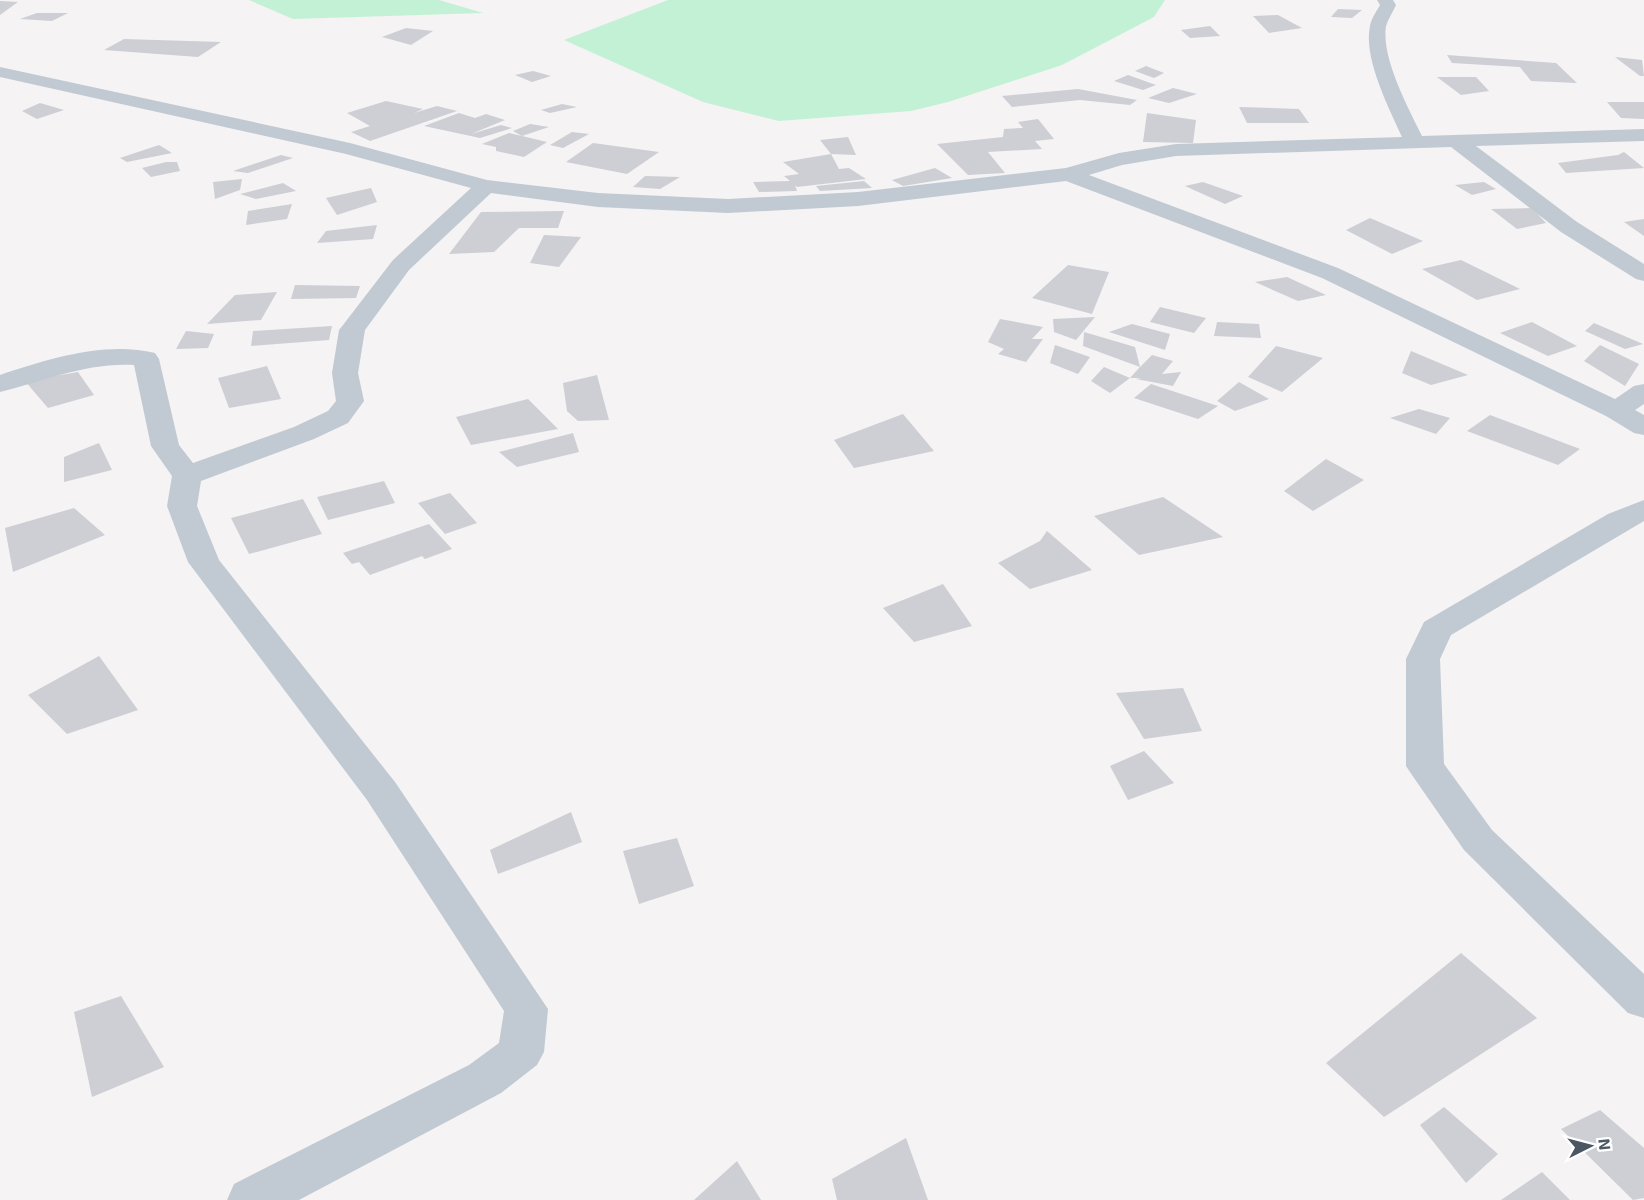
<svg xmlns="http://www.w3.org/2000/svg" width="1644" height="1200" viewBox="0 0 1644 1200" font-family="'Exo 2',sans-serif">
  <rect width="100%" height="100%" fill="#f5f3f3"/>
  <g fill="#c3f1d5">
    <path d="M249 0H439L483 13 293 19Z"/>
    <path d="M668 0H1165L1154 17 1062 65 948 102 911 111 779 121 703 102 564 40Z"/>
  </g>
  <g fill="#cdcfd5">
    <path d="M0 1 18 2 0 15Z"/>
    <path d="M1338 9 1362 10 1352 18 1331 17Z"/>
    <path d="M37 13H68L52 21 20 19Z"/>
    <path d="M1278 15 1302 28 1269 33 1253 16Z"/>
    <path d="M1210 26 1220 36 1190 38 1181 30Z"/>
    <path d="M406 28 433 31 411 45 382 37Z"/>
    <path d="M124 39 221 42 198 57 104 50Z"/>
    <path d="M1447 55 1556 63 1577 83 1531 81 1520 67 1452 63Z"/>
    <path d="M1615 57 1642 60 1644 76H1640Z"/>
    <path d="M1146 66 1164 73 1154 78 1135 71Z"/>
    <path d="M533 71 551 76 532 82 515 75Z"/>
    <path d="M1128 75 1156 85 1143 90 1114 81Z"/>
    <path d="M1437 77H1476L1489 91 1461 95Z"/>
    <path d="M1173 88 1197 94 1169 103 1148 98Z"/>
    <path d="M1078 89 1137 100 1130 105 1080 100 1012 107 1002 96Z"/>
    <path d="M386 101 423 109 414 113 437 106 457 111 370 141 351 132 370 126 347 113Z"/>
    <path d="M1607 102H1644V119L1621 118Z"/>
    <path d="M40 103 64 110 37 119 22 111Z"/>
    <path d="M562 104 577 107 550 113 541 110Z"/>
    <path d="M1239 107 1299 109 1309 123H1247Z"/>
    <path d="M459 113 475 118 486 114 505 120 471 134 501 125 512 128 480 138 424 126Z"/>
    <path d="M1147 113 1196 120 1193 143 1143 142Z"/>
    <path d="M1038 119 1054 139 1035 141 1042 149 988 152 1005 173 968 175 937 144 1003 137 1004 129 1023 128 1018 122Z"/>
    <path d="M530 124 549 127 522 136 547 142 524 157 496 151V147L482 144 509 133 522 136 513 131Z"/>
    <path d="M572 132 589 134 563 148 550 145Z"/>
    <path d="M848 137 856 155 831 154 839 169 849 168 866 179 797 187 795 185 797 191 759 192 753 182 790 181 784 176 799 174 783 162 831 154 820 140Z"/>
    <path d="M593 143 659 152 627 174 566 162Z"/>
    <path d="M159 145 172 153 127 162 120 158Z"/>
    <path d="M1624 152 1644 168 1566 173 1558 163 1618 155Z"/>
    <path d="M281 155 293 158 248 173 233 171Z"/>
    <path d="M166 162H177L180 171 151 177 142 168Z"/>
    <path d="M935 168 952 178 903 186 892 180Z"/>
    <path d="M645 176 680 177 660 189 633 187Z"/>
    <path d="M242 179 240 190 215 199 213 182Z"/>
    <path d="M864 181 872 188 820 191 816 186Z"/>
    <path d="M1203 182 1243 196 1225 204 1185 186Z"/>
    <path d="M1484 182 1496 189 1472 195 1455 185Z"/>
    <path d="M283 183 296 191 256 199 240 194Z"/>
    <path d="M371 188 377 202 337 215 326 198Z"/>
    <path d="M292 204 287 219 246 225 248 211Z"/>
    <path d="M1532 208 1546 223 1517 229 1491 209Z"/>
    <path d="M564 211 558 228H519L494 252 449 254 481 212Z"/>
    <path d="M1370 218 1423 241 1392 254 1346 230Z"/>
    <path d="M1644 219V236L1624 222Z"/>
    <path d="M377 225 373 239 317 243 326 231Z"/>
    <path d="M544 235 581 237 559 267 530 263Z"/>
    <path d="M1461 260 1520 289 1477 300 1422 269Z"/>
    <path d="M1068 265 1109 272 1092 314 1032 298Z"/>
    <path d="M1287 277 1326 295 1298 301 1255 282Z"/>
    <path d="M295 285 360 286 356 298 291 299Z"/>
    <path d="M277 292 261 320 207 324 235 295Z"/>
    <path d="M1160 307 1206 318 1194 333 1150 322Z"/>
    <path d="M1095 317 1076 340 1054 332 1053 319Z"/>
    <path d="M1000 319 1043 327 1032 339H1043L1026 362 998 354 1004 349 988 342Z"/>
    <path d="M1217 322 1259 324 1261 338 1214 336Z"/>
    <path d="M1532 322 1577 346 1548 356 1500 333Z"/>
    <path d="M1594 323 1643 344 1625 349 1585 331Z"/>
    <path d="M1132 324 1170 334 1165 350 1109 332Z"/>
    <path d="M332 326 329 340 251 346 253 331Z"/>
    <path d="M186 331 214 334 208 348 176 349Z"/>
    <path d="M1084 332 1135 347 1140 367 1152 355 1173 361 1162 374 1181 372 1173 386 1136 379 1141 378H1130L1110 393 1091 381 1104 367 1130 378 1140 367 1083 346Z"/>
    <path d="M1055 345 1090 357 1078 374 1050 363Z"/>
    <path d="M1600 345 1639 364 1625 386 1584 361Z"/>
    <path d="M1276 346 1323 358 1282 392 1248 377Z"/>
    <path d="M1411 351 1468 375 1431 385 1402 373Z"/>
    <path d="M267 366 281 399 229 408 218 378Z"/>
    <path d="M78 372 94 395 48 408 25 381Z"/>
    <path d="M597 375 609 420 578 421 567 411 563 383Z"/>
    <path d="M1239 382 1269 399 1235 411 1217 401Z"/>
    <path d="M1151 384 1218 406 1198 419 1134 398Z"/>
    <path d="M528 399 558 429 471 445 456 417Z"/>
    <path d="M1419 409 1450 418 1436 434 1390 418Z"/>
    <path d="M903 414 934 451 854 468 834 440Z"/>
    <path d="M1490 415 1580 449 1558 465 1467 431Z"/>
    <path d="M573 433 579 452 517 467 499 452Z"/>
    <path d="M99 443 112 470 64 482V457Z"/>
    <path d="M1326 459 1364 480 1313 511 1284 491Z"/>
    <path d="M384 481 395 503 328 520 317 497Z"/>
    <path d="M450 493 477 523 445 534 418 503Z"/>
    <path d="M1163 497 1223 537 1139 555 1094 516Z"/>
    <path d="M303 499 322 534 249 554 231 518Z"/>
    <path d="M74 508 105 535 13 572 5 528Z"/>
    <path d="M429 524 452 549 425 559 422 556 370 575 359 562 352 564 343 553Z"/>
    <path d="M1047 531 1092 570 1030 589 998 563 1040 541Z"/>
    <path d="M943 584 972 626 914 642 883 608Z"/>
    <path d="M99 656 138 710 67 734 28 695Z"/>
    <path d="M1183 688 1202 731 1144 739 1116 693Z"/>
    <path d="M1144 751 1174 783 1128 800 1110 766Z"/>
    <path d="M571 812 582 842 498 874 490 850Z"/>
    <path d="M677 838 694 886 639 904 623 851Z"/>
    <path d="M1461 953 1537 1018 1384 1117 1326 1063Z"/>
    <path d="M121 996 164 1067 92 1097 74 1012Z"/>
    <path d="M1444 1107 1498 1154 1466 1183 1420 1125Z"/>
    <path d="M1600 1110 1644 1148V1198L1633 1200 1561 1129Z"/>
    <path d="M906 1138 928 1200H837L832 1179Z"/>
    <path d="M737 1161 761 1200H694Z"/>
    <path d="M1542 1172 1570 1200H1501Z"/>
  </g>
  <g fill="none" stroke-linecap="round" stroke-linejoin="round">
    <g fill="#c1cad2" fill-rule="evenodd">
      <path d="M1377 0H1393L1396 5C1393 12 1388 19 1386 26 1381 58 1408 107 1422 136L1644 129V141L1476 146 1577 222 1644 264V281L1636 279 1561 232 1451 147 1176 156 1122 165 1089 175 1338 268 1615 399 1634 386 1644 384V404L1635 410 1644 415V435L1634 433 1606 416 1322 278 1066 181 858 206 728 213 598 207 491 193 409 270 365 330 358 373 364 401 348 423 314 439 201 481 197 506 219 560 395 782 548 1009 544 1052 537 1065 501 1093 299 1200H227L234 1184 469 1065 499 1043 504 1011 367 800 188 562 167 506 172 476 151 446 134 365C88 362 44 381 0 392V375C48 359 105 341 155 353L159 359 179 445 193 463 294 427 328 411 336 401 332 373 339 330 343 325 393 260 471 188 346 154 0 77V67L350 143 487 180 598 193 728 199 858 192 1066 168 1119 153 1176 144 1402 137C1389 108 1363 58 1370 26 1371 19 1376 12 1380 5Z"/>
      <path d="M1644 500V521L1451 635 1440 659 1444 764 1492 830 1644 974V1018L1628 1013 1464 850 1412 775 1406 766V659L1424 622 1608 514Z"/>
    </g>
  </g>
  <g transform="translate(1590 1146) rotate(84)" stroke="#ffffff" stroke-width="4.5" paint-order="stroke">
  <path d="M0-4.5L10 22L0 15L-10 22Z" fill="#4a5661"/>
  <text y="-9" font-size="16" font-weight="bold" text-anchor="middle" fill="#4a5661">N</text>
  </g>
</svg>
